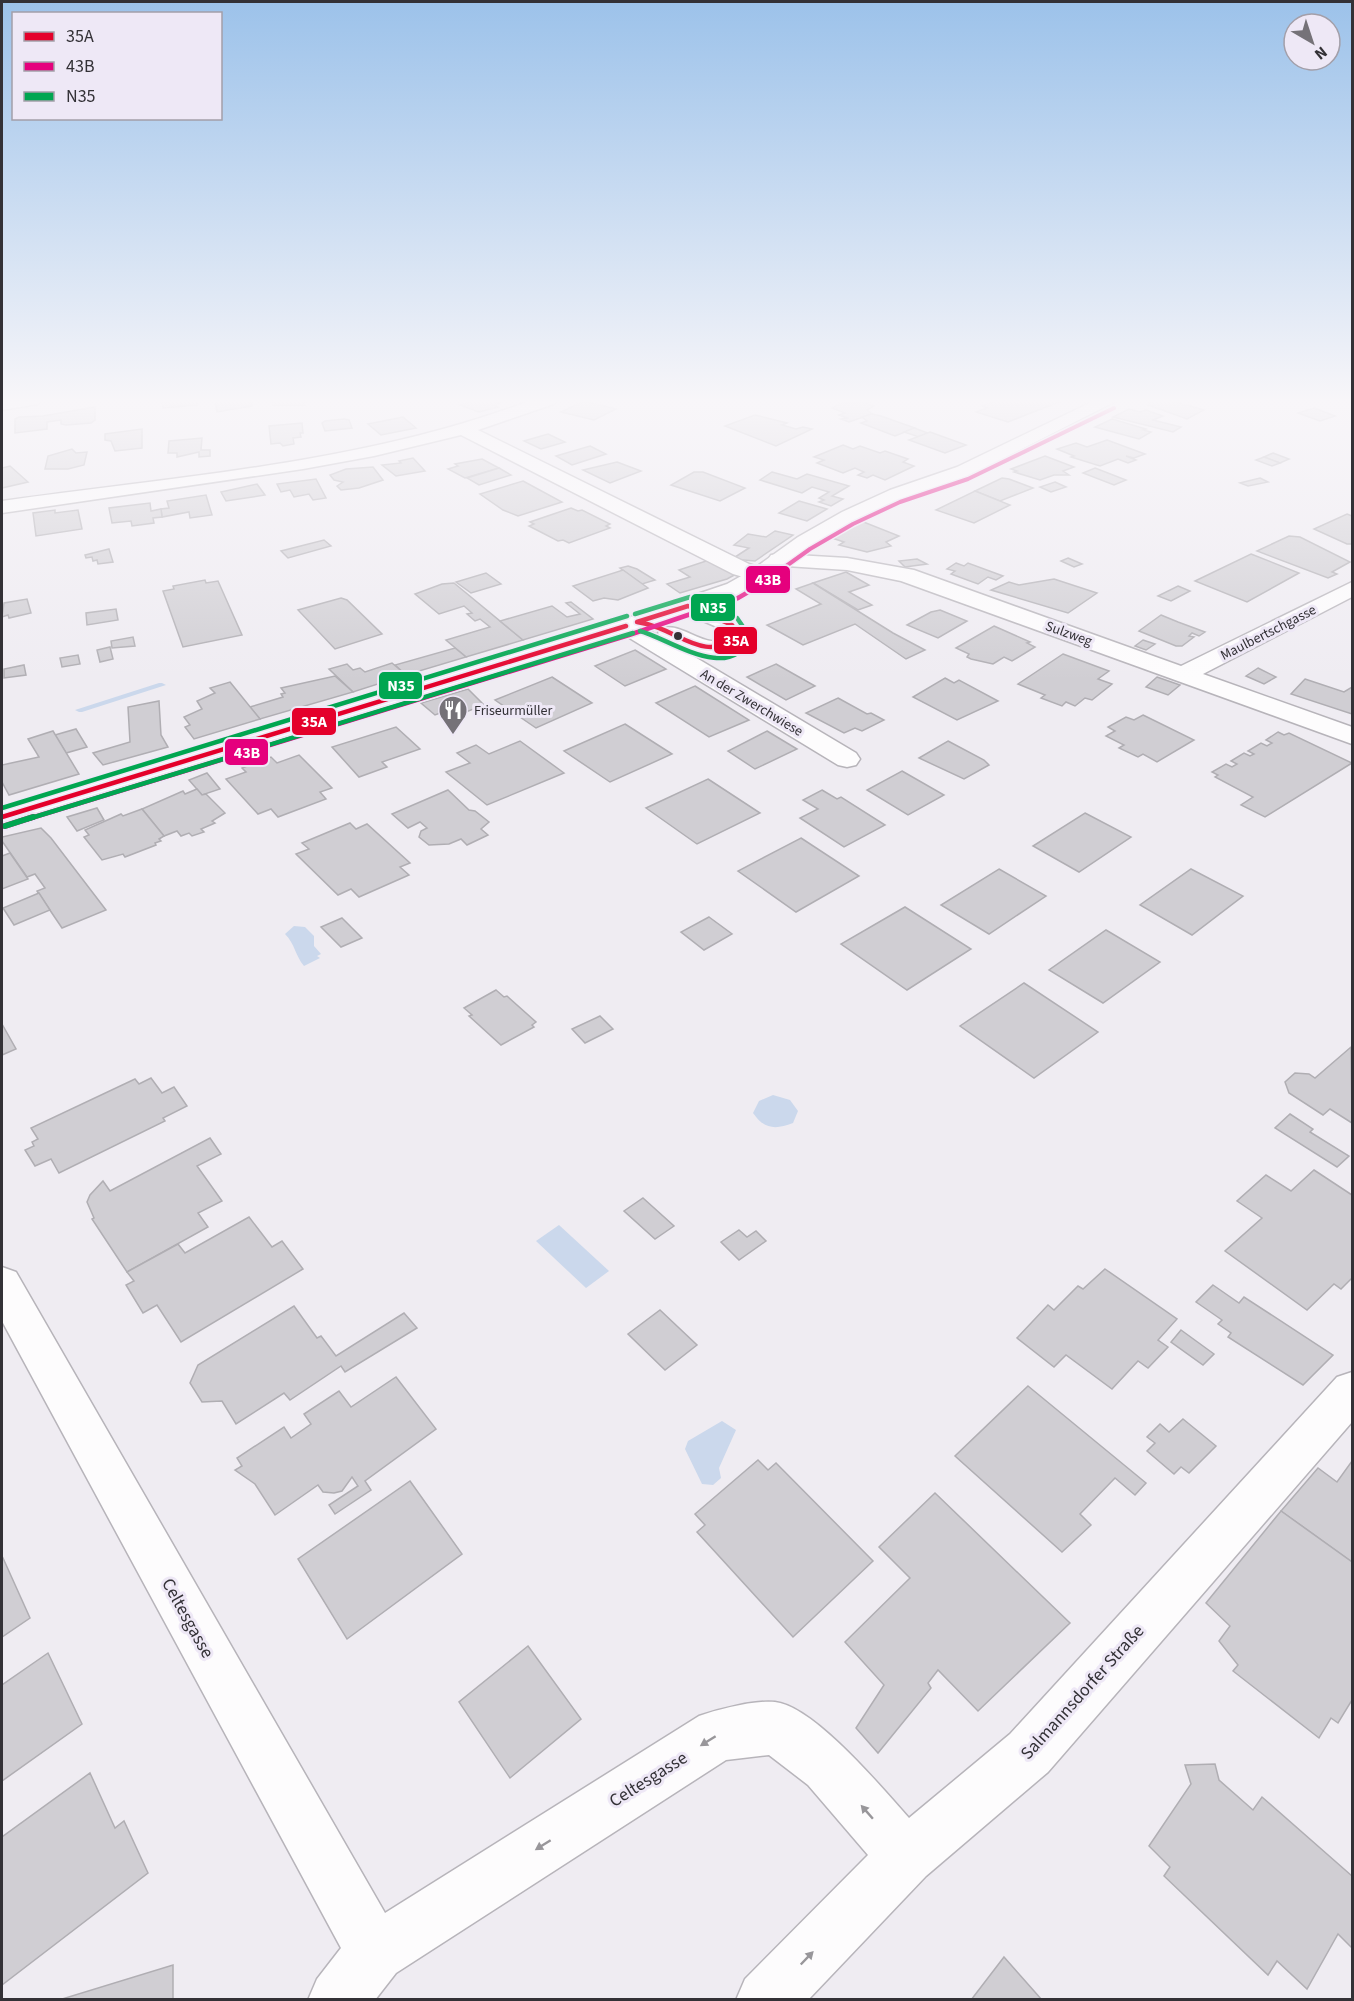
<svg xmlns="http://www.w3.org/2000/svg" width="1354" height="2001" viewBox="0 0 1354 2001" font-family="'Source Sans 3',sans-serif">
  <rect width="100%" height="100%" fill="#efecf2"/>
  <g fill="#cbd8ec">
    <path d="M294 926 305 927 314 936V946L321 954 317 956 320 958 304 966C295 955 295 944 285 934Z"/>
    <path d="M773 1095 790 1100 798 1111 793 1123C775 1130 764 1129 753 1113L759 1101Z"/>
    <path d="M559 1225 609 1271 586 1288 536 1241Z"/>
    <path d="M722 1421 736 1430 719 1468 721 1478 713 1485 702 1484 685 1449 688 1441Z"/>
  </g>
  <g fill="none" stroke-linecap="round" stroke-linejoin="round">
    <path fill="#cbd8ec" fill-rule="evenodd" d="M159 683H162L166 685 82 712H79L75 710Z"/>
  </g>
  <g fill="#d0ced3" stroke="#b0aeb3" stroke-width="1.5">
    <path d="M196 400 197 405 163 408 162 402Z"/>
    <path d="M250 400 252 406 217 412 215 401Z"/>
    <path d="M272 400H303L305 405H273Z"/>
    <path d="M473 400H492L500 403 494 405 498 407 479 412 460 405Z"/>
    <path d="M864 400 870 401 866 403 874 406 867 410 872 414 849 422 841 419 847 418 839 415 845 413 832 408 842 403H857Z"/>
    <path d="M996 400H1064L1008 422 976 412 987 408 982 406Z"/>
    <path d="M1169 400 1204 410 1187 419 1148 405 1152 401Z"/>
    <path d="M584 401 616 409 594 420 561 412Z"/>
    <path d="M95 407V420L91 423 66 425 61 424V420L47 422V429L15 433V419L19 417 43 416Z"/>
    <path d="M1314 408 1335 416 1320 421 1298 413Z"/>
    <path d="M1129 409 1140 412 1146 410 1163 416 1153 420 1181 427 1173 432 1113 417Z"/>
    <path d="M872 414 881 416 915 428 895 436 861 423 867 421 862 417Z"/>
    <path d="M755 415 787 423 782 425 796 429 803 427 812 429 776 446 725 426Z"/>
    <path d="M403 417 416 428 381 435 368 424Z"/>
    <path d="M344 419 349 420 352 428 325 431 322 423 325 421Z"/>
    <path d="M1112 419 1146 429 1143 430 1151 432 1139 439 1095 427Z"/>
    <path d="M302 423 303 433H300L301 437 293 438 294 444 283 446 280 443 271 444 269 426Z"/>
    <path d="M914 428 928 433 919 437 904 432Z"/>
    <path d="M142 429V448L115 451 111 441 105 440V434Z"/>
    <path d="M930 432 966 445 945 453 909 440Z"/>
    <path d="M548 434 565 442 541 449 524 441Z"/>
    <path d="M202 438 201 450H210V456L199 457V452L177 457V453H168L169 441Z"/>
    <path d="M1107 440 1145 454 1134 458 1126 456 1136 460 1128 463 1118 459 1100 466 1071 457 1074 456 1057 449 1076 443 1087 447Z"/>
    <path d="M843 445 853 449 860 446 880 453 885 451 908 459 903 462 914 466 885 480 873 475 867 478 858 475 864 472 855 468 843 473 817 463 824 460 814 457Z"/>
    <path d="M590 446 606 454 572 465 556 456Z"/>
    <path d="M72 449 76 453 87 452 84 465 68 469H45L48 456Z"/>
    <path d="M1273 453 1289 459 1280 463 1264 457Z"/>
    <path d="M1045 456 1074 467 1063 471 1069 475H1054L1040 480 1014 472 1017 471 1011 469Z"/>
    <path d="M1264 457 1280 463 1272 466 1256 460Z"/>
    <path d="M413 458 425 471 396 476 382 465 401 463 399 461Z"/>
    <path d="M482 459 499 468 465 478 448 469 458 466 455 464Z"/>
    <path d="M617 462 641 471 610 483 583 470Z"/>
    <path d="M10 466 28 482 2 488V468Z"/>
    <path d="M373 467 383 480 359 488 341 490 337 486 343 482 334 480 330 475 346 469Z"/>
    <path d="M499 468 511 475 479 485 467 478Z"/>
    <path d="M1095 468 1126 480 1114 485 1083 473Z"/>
    <path d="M694 472H703L745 488 720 501 671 485Z"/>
    <path d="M772 472 797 479 807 474 849 486 832 496 843 499 831 506 819 502 824 500 819 498 829 492 812 487 802 493 760 480Z"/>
    <path d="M1002 478 1009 479 1033 488 1000 501 975 491Z"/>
    <path d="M1260 478 1268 482 1248 486 1240 483Z"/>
    <path d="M316 479 326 498 313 500 309 494 294 497 290 490 281 492 277 484Z"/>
    <path d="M523 481 562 502 518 516 503 510 480 494Z"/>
    <path d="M1055 482 1066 487 1051 492 1040 487Z"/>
    <path d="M257 484 265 495 226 501 221 492Z"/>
    <path d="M975 491 1010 505 974 523 936 510Z"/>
    <path d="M206 495 212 515 190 518 189 512 162 517 161 509 169 508 167 501Z"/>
    <path d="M799 501 827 509 807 521 779 513Z"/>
    <path d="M150 503 151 511 161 509 162 517 153 518 154 523 132 526 131 521 112 523 109 508Z"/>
    <path d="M571 508 578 511 582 510 610 524 606 526 610 528 569 543 563 540 558 541 529 526 534 524 530 522Z"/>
    <path d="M55 510V513L78 510 82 529 36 536 33 513Z"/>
    <path d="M1347 514 1352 516V544H1347L1314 529Z"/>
    <path d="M861 521 899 536 886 542 891 546 867 552 839 545 844 542 829 537Z"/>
    <path d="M775 531 793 535 755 561 732 559 749 548 734 545 748 534 766 537Z"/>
    <path d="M1289 536 1300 537 1350 562 1332 572 1337 574 1328 578 1257 551Z"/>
    <path d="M324 540 331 546 288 558 281 551Z"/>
    <path d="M109 549 113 562 98 564 97 560 93 561 92 557 86 558 85 555Z"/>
    <path d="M1251 554 1299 573 1247 602 1195 581Z"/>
    <path d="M1068 558 1082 564 1074 567 1061 561Z"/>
    <path d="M712 559 740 572 727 579 680 593 667 584 690 577 679 570Z"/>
    <path d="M917 559 927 564 905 567 899 561Z"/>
    <path d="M956 563 964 566 968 563 1003 576 996 580 988 577 978 584 951 574 955 571 947 569Z"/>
    <path d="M628 566 637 569 655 580 642 584 620 568Z"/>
    <path d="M623 570 648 588 618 600 604 598 593 601 573 586Z"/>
    <path d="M846 572 869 585 849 592 872 605 858 610 813 583Z"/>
    <path d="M486 573 501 584 471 593 456 582Z"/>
    <path d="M1054 579 1097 593 1068 613 991 590 1009 582 1019 585Z"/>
    <path d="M205 580 206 583 218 581 242 635 183 647 163 591 174 589 173 586Z"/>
    <path d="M454 583 523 640 466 657 446 640 490 627 480 619 475 621 467 614 472 613 464 606 439 614 415 594 442 584Z"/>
    <path d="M813 583 893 633 925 650 906 659 855 624 803 645 767 625 821 604 796 589Z"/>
    <path d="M1178 586 1190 591 1171 601 1158 596Z"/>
    <path d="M341 598 347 600 382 634 335 649 298 610Z"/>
    <path d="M27 599 31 613 9 618 8 615 2 617 4 603Z"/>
    <path d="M571 602 593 619 523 640 500 621 552 606 567 617 580 614 566 603Z"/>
    <path d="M116 609 118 620 87 625 86 613Z"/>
    <path d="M940 610 967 621 938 638 907 625 931 612Z"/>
    <path d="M1161 615 1178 622 1205 632 1199 636 1192 633 1189 636 1194 637 1182 646H1176L1139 631Z"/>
    <path d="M994 626 1030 642 1027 643 1035 647 1012 661 1004 657 993 664 971 659 967 657 969 654 956 648Z"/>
    <path d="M133 637 135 646 112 648 111 641Z"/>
    <path d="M1143 640 1155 644 1146 650 1135 646Z"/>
    <path d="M110 647 113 659 100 662 97 650Z"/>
    <path d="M455 648 466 657 406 675 395 665Z"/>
    <path d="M635 650 666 669 625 686 595 666Z"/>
    <path d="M1063 654 1109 671 1098 679 1112 684 1092 700 1085 698 1075 706 1066 702 1062 706 1041 698 1045 695 1018 684Z"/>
    <path d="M78 655 80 664 62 667 60 658Z"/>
    <path d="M392 663 406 675 353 692 329 669 347 664 353 670 360 668 365 672Z"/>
    <path d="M776 664 815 686 786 700 747 677Z"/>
    <path d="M24 665 26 675 4 678V669Z"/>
    <path d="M1258 668 1276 677 1264 684 1246 676Z"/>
    <path d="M335 676 353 692 260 719 250 707 283 697 281 694 285 693 281 688Z"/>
    <path d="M552 677 592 703 536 728 495 700Z"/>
    <path d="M1157 677 1180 685 1168 695 1146 687Z"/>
    <path d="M945 678 954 683 959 680 998 701 957 720 913 697Z"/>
    <path d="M1305 679 1344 692 1352 687V714L1291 694Z"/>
    <path d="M230 682 260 719 194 739 185 727 190 725 184 717 202 709 197 701 215 693 210 688Z"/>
    <path d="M695 686 749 720 709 737 656 703Z"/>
    <path d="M468 689 484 705 466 712 459 706 435 715 421 703Z"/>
    <path d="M838 698 867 714 871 713 884 720 862 731 855 728 844 733 806 713Z"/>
    <path d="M159 701 161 735 168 747 103 765 93 753 130 742 128 707Z"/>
    <path d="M1143 715 1194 740 1157 762 1143 754 1138 757 1119 748 1124 745 1106 736 1115 731 1108 727 1126 717 1134 720Z"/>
    <path d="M625 724 672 754 610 782 564 751Z"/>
    <path d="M396 727 420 749 382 762 387 767 359 777 332 747Z"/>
    <path d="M76 729 87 747 66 753 55 735Z"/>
    <path d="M53 731 79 774 9 795 2 782V765L39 757 28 739Z"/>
    <path d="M767 731 797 749 755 769 728 751Z"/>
    <path d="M1278 732 1284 735 1289 733 1352 763 1265 817 1241 805 1253 797 1215 777 1218 775 1212 772 1226 764 1232 767 1237 764 1231 761 1244 753 1250 756 1254 754 1248 751 1261 743 1267 746 1272 743 1266 740Z"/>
    <path d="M520 741 564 773 487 805 446 772 470 763 457 753 476 745 489 754Z"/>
    <path d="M948 741 984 760 989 765 964 779 919 758Z"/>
    <path d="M299 755 332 788 320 792 326 799 278 817 271 809 258 814 226 779 246 772 242 768 271 757 277 763Z"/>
    <path d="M902 771 944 795 908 815 867 790Z"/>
    <path d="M207 773 220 789 202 795 189 780Z"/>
    <path d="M708 779 760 813 697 844 646 808Z"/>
    <path d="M197 789 202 795 206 794 225 813 212 821 215 823 201 829 204 832 192 836 189 833 181 836 177 831 164 836 142 809 183 791 185 794Z"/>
    <path d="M448 790 469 810 475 811 489 822 481 829 488 835 467 845 461 839 449 844 429 845 419 837 421 831 427 828 420 822 408 828 392 814Z"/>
    <path d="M822 790 837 799 841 797 885 825 844 847 800 818 818 809 803 800Z"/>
    <path d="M97 808 104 820 77 831 67 817Z"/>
    <path d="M142 809 164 836 159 839 161 841 155 843 156 845 125 857 123 854 102 860 84 837 89 835 85 830 121 814 123 816Z"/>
    <path d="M1085 813 1131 837 1079 872 1033 846Z"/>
    <path d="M350 823 356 829 367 824 410 863 400 867 409 875 359 897 351 889 338 895 296 854 309 849 302 843Z"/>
    <path d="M41 828 51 838 106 910 62 928 37 891 45 888 35 874 27 877 2 841V837Z"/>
    <path d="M801 838 859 876 796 912 738 871Z"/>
    <path d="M10 853 28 879 2 889V856Z"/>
    <path d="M999 869 1046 896 989 934 941 905Z"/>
    <path d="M1191 869 1243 896 1192 935 1140 905Z"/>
    <path d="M39 893 50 910 14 925 3 908Z"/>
    <path d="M905 907 971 949 907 990 841 944Z"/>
    <path d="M709 917 732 934 704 950 681 932Z"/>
    <path d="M342 918 362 938 341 947 321 927Z"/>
    <path d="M1106 930 1160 962 1103 1003 1049 970Z"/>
    <path d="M1024 983 1098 1032 1034 1078 960 1026Z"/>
    <path d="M496 990 504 997 507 996 536 1022 532 1025 534 1027 501 1045 469 1016 472 1015 464 1008Z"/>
    <path d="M600 1016 613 1029 585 1043 572 1029Z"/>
    <path d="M2 1024 16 1049 2 1055Z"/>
    <path d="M1351 1047 1352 1123 1330 1109 1323 1115 1289 1093 1285 1082 1295 1073 1309 1074 1315 1078Z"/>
    <path d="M151 1078 162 1093 174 1087 187 1106 163 1118 165 1121 59 1173 51 1159 35 1166 25 1150 34 1146 32 1142 38 1139 31 1128 135 1079 139 1084Z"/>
    <path d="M1290 1114 1313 1129 1310 1132 1349 1156 1337 1167 1275 1128Z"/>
    <path d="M210 1138 221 1154 197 1166 222 1201 198 1213 208 1227 127 1272 92 1219 94 1218 87 1202 90 1195 103 1181 110 1191Z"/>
    <path d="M1314 1170 1352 1195V1278L1341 1289 1334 1284 1307 1310 1225 1251 1262 1218 1237 1201 1266 1175 1291 1191Z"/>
    <path d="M643 1198 674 1226 655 1239 624 1211Z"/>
    <path d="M249 1217 272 1247 282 1241 303 1269 181 1342 157 1305 143 1313 126 1285 134 1281 127 1272 178 1244 185 1253Z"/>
    <path d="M739 1230 747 1237 756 1231 766 1241 739 1260 721 1242Z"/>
    <path d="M1105 1269 1177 1319 1158 1340 1168 1347 1148 1368 1138 1361 1112 1389 1066 1355 1054 1367 1017 1338 1048 1305 1054 1310 1078 1286 1083 1289Z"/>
    <path d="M1213 1285 1239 1303 1244 1297 1333 1355 1303 1385 1228 1337 1231 1333 1218 1324 1222 1320 1196 1302Z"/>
    <path d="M294 1306 317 1338 321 1336 336 1356 404 1313 417 1328 345 1372 341 1366 290 1400 284 1393 236 1424 222 1401 202 1402 190 1383 198 1365Z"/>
    <path d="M660 1310 697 1345 665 1370 628 1334Z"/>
    <path d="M1181 1330 1214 1354 1203 1365 1171 1342Z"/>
    <path d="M396 1377 436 1429 365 1481 371 1490 335 1514 329 1505 358 1486 352 1477 342 1491 334 1493 323 1492 318 1485 275 1515 255 1484 235 1470 242 1466 237 1458 284 1427 291 1438 311 1424 304 1414 339 1391 351 1407Z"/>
    <path d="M1028 1386 1146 1483 1135 1495 1115 1478 1080 1514 1091 1525 1062 1552 955 1456Z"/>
    <path d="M1183 1419 1216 1446 1189 1473 1181 1467 1174 1474 1147 1451 1155 1443 1147 1437 1160 1424 1169 1432Z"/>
    <path d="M758 1460 768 1470 776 1463 873 1561 793 1637 697 1532 705 1525 695 1514Z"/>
    <path d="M1352 1461V1562L1281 1511 1318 1468 1337 1482Z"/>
    <path d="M410 1481 462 1554 347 1639 298 1559Z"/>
    <path d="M935 1493 1070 1623 978 1711 938 1670 928 1683 931 1688 878 1753 856 1728 884 1685 845 1642 910 1578 879 1547Z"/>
    <path d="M1281 1511 1352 1562V1700L1338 1723 1331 1718 1319 1738 1233 1671 1238 1665 1219 1641 1230 1626 1206 1603Z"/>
    <path d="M3 1558 30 1618 2 1637V1559Z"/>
    <path d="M528 1646 581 1719 510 1778 459 1702Z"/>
    <path d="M48 1653 82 1724 2 1781V1685Z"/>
    <path d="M1215 1764 1219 1780 1253 1810 1262 1797 1352 1876V1948L1338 1934 1307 1989 1277 1961 1268 1975 1164 1876 1170 1867 1149 1846 1191 1784 1185 1765Z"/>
    <path d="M90 1773 115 1828 124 1821 148 1873 2 1985V1837Z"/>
    <path d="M1004 1957 1042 2000H971Z"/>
    <path d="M173 1965V2000H62V1999Z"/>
  </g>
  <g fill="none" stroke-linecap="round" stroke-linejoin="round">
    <g stroke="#b7b4ba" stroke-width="3">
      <g id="minor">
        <path d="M2 400H40L38 404 2 410Z"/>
        <path d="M532 400H556L554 404 478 430 749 564 768 570 771 575 768 580 760 582 733 574 461 435 374 456 303 469 2 513V501C179 476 364 464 532 400Z"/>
        <path d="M779 554 847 558 914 570 1181 666 1352 582V597L1203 674 1352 727V744L901 581 847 570 771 565 768 560 771 555Z"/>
        <path d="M688 599 740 620 753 637C732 667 694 654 668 641L856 753 860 759 856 765 847 767 838 765 618 631 614 626 618 621 626 619 661 637 658 633 662 628C685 622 707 653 728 636L724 630 680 611 677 606 680 601Z"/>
        <path d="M2 1267 16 1272 385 1913 699 1716C719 1709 755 1700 775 1702 814 1706 883 1789 909 1818L1010 1734 1337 1377 1352 1372V1422L1048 1772 926 1876 808 2000H736L745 1979 868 1855 808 1785 769 1755 726 1760 396 1973 375 2000H308L317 1979 341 1948 2 1321Z"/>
      </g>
    </g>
    <g stroke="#b7b4ba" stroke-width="3">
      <path id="major" d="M1096 400H1118L971 475 904 498 856 520 812 545 768 580 743 594 634 631 2 825V808L618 621 727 584 752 570 798 537 842 512 890 490 957 467Z"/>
    </g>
    <use href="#minor" fill="#fdfcfd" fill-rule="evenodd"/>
    <use href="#major" fill="#fdfcfd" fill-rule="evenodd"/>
    <g stroke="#eee8f6" stroke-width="8">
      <g id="bus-1">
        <path d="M688 606 732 625 741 637C698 664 680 628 637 622Z"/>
        <path d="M2 817 626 626"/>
      </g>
    </g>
    <g stroke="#eee8f6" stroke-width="7">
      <path id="bus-2-far2" d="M761 584 810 549 853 524 900 502 968 479 1114 408"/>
    </g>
    <g stroke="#eee8f6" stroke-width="8">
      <path id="bus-2-far1" d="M28 819 629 635 738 598 764 583"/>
    </g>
    <g stroke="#eee8f6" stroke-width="10">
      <path id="bus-2" d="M5 826 33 817"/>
    </g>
    <g stroke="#eee8f6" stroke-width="8">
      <g id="bus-3-far1">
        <path d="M635 614 690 597 737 618 750 637C730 684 670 639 640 631"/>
        <path d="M2 808 627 616"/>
        <path d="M28 819 633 633"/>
      </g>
    </g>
    <g stroke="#eee8f6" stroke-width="10">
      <path id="bus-3" d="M5 826 33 817"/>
    </g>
    <use href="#bus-1" stroke="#e4002b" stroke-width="4.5"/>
    <use href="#bus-2-far2" stroke="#e5007d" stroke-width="4"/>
    <use href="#bus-2-far1" stroke="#e5007d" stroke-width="4.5"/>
    <use href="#bus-2" stroke="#e5007d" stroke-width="6"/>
    <use href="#bus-3-far1" stroke="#00a651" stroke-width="4.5"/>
    <use href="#bus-3" stroke="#00a651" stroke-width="6"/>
  </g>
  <defs><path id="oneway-solid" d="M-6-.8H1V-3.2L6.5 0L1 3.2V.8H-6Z" transform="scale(1.5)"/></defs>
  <g fill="#98969a">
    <use href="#oneway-solid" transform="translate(708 1741) rotate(148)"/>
    <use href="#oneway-solid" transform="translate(867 1812) rotate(-131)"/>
    <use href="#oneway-solid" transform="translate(543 1845) rotate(148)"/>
    <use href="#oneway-solid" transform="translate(807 1958) rotate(-46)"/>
  </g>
  <linearGradient id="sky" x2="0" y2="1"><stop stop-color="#9cc2ea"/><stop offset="0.59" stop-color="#f8f6f9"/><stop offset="1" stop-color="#f8f6f9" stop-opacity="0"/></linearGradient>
  <rect width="1354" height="680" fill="url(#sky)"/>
  <defs>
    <g id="restaurant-pin" transform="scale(1.5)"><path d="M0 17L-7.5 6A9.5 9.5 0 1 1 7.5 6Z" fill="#757278" stroke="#eee8f6"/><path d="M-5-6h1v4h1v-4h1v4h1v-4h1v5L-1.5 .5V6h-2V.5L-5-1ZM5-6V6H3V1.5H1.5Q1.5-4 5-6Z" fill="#fff"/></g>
  </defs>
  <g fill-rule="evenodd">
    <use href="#restaurant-pin" x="453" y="710"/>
  </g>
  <circle fill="#333136" stroke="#eee8f6" stroke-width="2" cx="678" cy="636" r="5"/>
  <g text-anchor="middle" stroke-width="6" stroke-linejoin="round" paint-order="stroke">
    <g font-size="14" fill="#333136" stroke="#eee8f6">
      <text transform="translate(1268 632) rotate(-27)" y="5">Maulbertschgasse</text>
      <text transform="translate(1069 633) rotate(20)" y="5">Sulzweg</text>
      <text transform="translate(752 702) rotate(31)" y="5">An der Zwerchwiese</text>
    </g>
    <g font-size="14" fill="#333136" stroke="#eee8f6" text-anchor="start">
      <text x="474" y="715">Friseurmüller</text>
    </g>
    <g font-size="18" fill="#333136" stroke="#eee8f6">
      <text transform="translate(188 1618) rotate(61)" y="6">Celtesgasse</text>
      <text transform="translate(1082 1692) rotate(-48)" y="6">Salmannsdorfer Straße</text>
      <text transform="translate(648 1779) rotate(-32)" y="6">Celtesgasse</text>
    </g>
  </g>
  <g stroke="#eee8f6" stroke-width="2">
    <rect x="745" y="565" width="46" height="29" rx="6" fill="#e5007d"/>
    <rect x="690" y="593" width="46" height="29" rx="6" fill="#00a651"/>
    <rect x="713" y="626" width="45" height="29" rx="6" fill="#e4002b"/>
    <rect x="378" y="671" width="45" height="29" rx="6" fill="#00a651"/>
    <rect x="291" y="707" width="46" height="29" rx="6" fill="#e4002b"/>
    <rect x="224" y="738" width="45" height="28" rx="6" fill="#e5007d"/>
  </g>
  <g font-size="16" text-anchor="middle" font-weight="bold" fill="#fff">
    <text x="768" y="585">43B</text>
    <text x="713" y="613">N35</text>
    <text x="736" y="646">35A</text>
    <text x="401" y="691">N35</text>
    <text x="314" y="727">35A</text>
    <text x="247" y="758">43B</text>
  </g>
  <rect width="1354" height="2001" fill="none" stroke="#333136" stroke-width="6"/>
  <rect x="12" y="12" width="210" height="108" fill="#eee8f6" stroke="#a39fa9" stroke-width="1.5"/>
  <rect x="24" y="32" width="30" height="9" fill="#e4002b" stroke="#a39fa9" stroke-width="1.5"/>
  <text x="66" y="42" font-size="18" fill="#333136">35A</text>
  <rect x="24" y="62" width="30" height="9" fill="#e5007d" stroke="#a39fa9" stroke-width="1.5"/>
  <text x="66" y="72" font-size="18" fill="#333136">43B</text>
  <rect x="24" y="92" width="30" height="9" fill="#00a651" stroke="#a39fa9" stroke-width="1.5"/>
  <text x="66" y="102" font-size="18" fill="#333136">N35</text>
  <g transform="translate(1312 42) rotate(141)"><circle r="28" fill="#eee8f6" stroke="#a39fa9" stroke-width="1.5"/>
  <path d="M0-4.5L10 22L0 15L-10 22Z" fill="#757278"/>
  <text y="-9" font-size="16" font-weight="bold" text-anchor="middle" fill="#333136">N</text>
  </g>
</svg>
